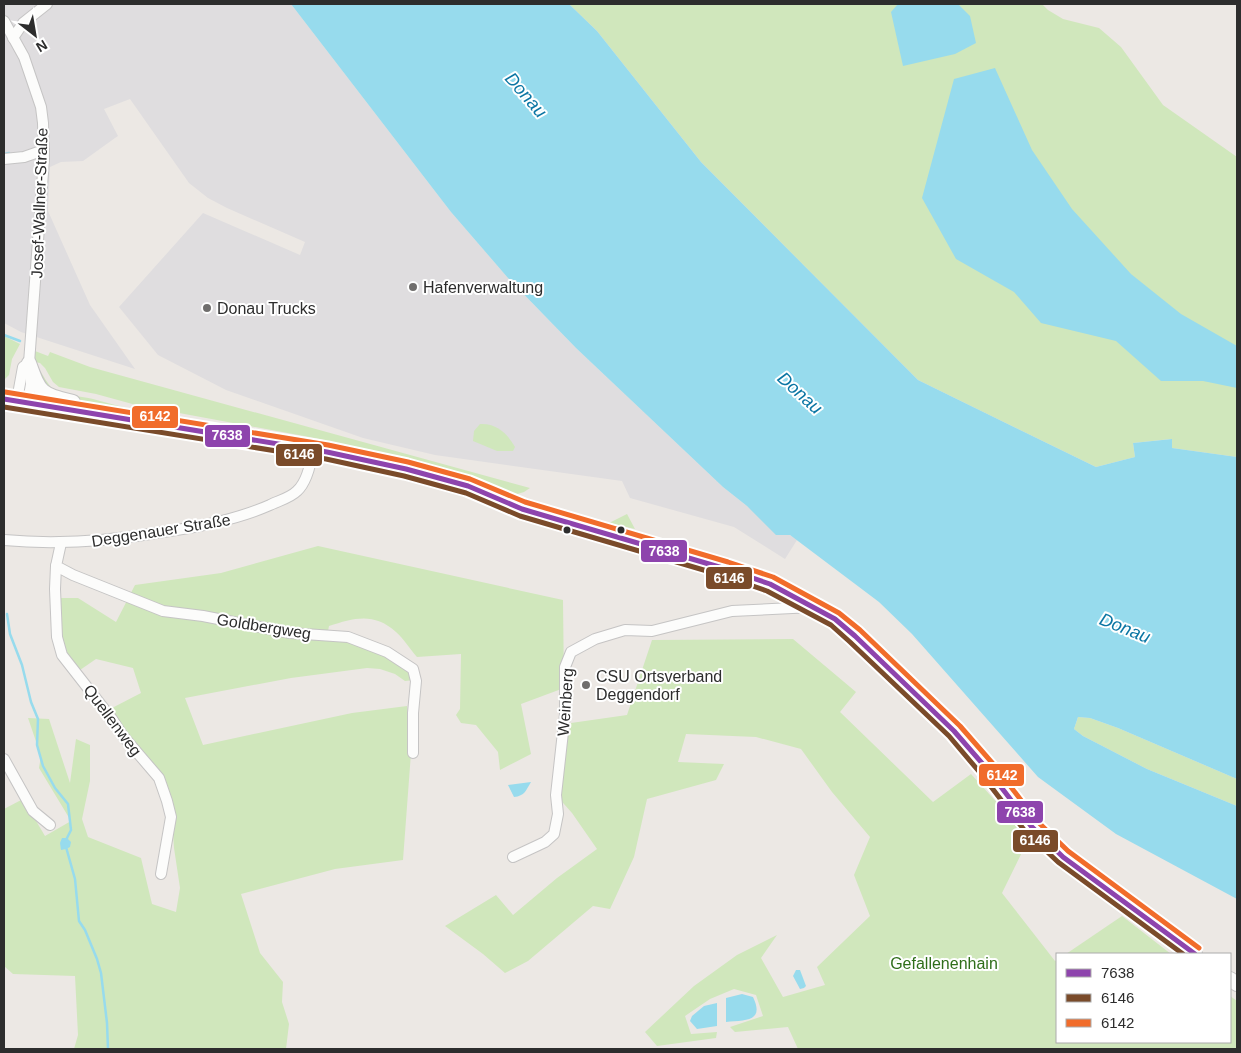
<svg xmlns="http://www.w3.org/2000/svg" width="1241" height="1053" viewBox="0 0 1241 1053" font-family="Helvetica,sans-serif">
  <rect width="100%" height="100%" fill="#ece8e4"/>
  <path fill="#dfdddf" d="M4 4H291L451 212 508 278 576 348 723 487 747 506 797 540 785 559 734 527 630 498 622 481 435 455 363 438 226 390 158 355 119 307 203 213 300 255 305 242 227 208 208 198 189 183 130 99 104 109 118 136 115 138 83 161 61 162 50 167 48 211 90 305 135 369 21 332 4 323Z"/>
  <g fill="#d0e7bc">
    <path d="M569 4H1042L1048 10 1063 19 1099 28 1121 47 1163 105 1237 157V457L1172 448 1171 439 1133 443 1135 457 1096 467 918 380 701 162 597 31Z"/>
    <path d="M4 336 20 344 12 359 9 375 5 379Z"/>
    <path d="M35 351 48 356 50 352 90 367 530 488 524 492 514 495 454 474 320 439 136 405 96 394 59 387 53 382 45 368 40 363 35 362Z"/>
    <path d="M37 368C44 374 47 386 56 391 67 396 81 396 93 399 165 420 240 429 313 444L121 411 85 401 64 398 49 391Z"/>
    <path d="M480 424C496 423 507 433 515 447L513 451H497L473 441 474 431Z"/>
    <path d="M627 514 635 529 609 523Z"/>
    <path d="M318 546 563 600 564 688 521 704 531 754 500 770 498 752 476 725 461 723 456 715 460 709 461 654 417 657C410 649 404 639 396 632 374 612 354 618 329 626L327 636 347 638 412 669 414 680 405 681 395 674 380 669 367 668 291 678 185 698 203 745 352 713 407 706 411 753 403 860 335 869 241 894 260 953 283 982 282 1002 289 1024 286 1049H74L78 1035 75 976 13 974 4 966V809L23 799 45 836 71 821 39 768 41 756 28 718 49 719 70 783 76 739 90 745V781L82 819 88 837 141 858 152 904 176 912 180 888 174 848 171 802 123 732 112 708 141 693 133 668 96 659 80 670 69 660 61 636 59 598H78L116 622 135 585 221 573Z"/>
    <path d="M793 639 856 692 840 712 933 802 971 774 1029 838 1002 893 1055 961 1057 960V1042H1230V996L1237 1001V1049H798L788 1027 735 1032 730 1027 763 1016 756 995 734 989 710 999 685 1016 691 1034 717 1032 716 1038 657 1046 645 1032 694 986 737 955 777 935 761 958 783 997 825 985 817 967 870 916 854 875 870 837 832 792 801 749 756 737 686 734 678 762 724 764 716 780 647 799 634 857 610 909 593 906 528 961 505 973 483 954 445 926 496 895 513 915 557 878 597 849 572 813 556 795 564 724 627 715 652 640Z"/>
    <path d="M1078 717 1090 718 1118 728 1237 779V806L1147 769 1083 736 1074 729Z"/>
    <path d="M1122 916 1171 954H1066Z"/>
  </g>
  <g fill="#97dbed">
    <path d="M291 4H569L597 31 701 162 918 380 1096 467 1135 457 1133 443 1172 439V448L1237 457V779L1118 728 1090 718 1078 717 1074 729 1083 736 1147 769 1237 806V899L1116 834 1038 777 912 634 879 602 790 535H776L747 506 723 487 576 348 508 278 451 212Z"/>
    <path d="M898 4H958L970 16 976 43 955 54 903 66 891 12Z"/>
    <path d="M995 68 1032 150 1072 209 1131 274 1181 314 1237 346V388L1203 381H1161L1116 341 1041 323 1014 292 956 259 922 198 954 79Z"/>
    <path d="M531 782C526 790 525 796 514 797L508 785Z"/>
    <path d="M62 838H67L71 842 70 847 66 849 61 850 60 843Z"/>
    <path d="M796 970H800L806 986 804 988 800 989 793 976Z"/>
    <path d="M742 994 753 997C765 1022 745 1020 726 1022V998Z"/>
    <path d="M717 1003V1026L697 1029 690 1021 692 1016 704 1006Z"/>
  </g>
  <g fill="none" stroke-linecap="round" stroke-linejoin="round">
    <g stroke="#97dbed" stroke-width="2.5">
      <path d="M4 154 9 153"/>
      <path d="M4 335 20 341"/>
      <path d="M7 614 10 634 22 665 31 702 38 719 37 745 43 766 55 788 68 804 71 830 66 840"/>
      <path d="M66 847 75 879 79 921 85 930 97 959 101 973 107 1023 108 1049"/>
    </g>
    <g stroke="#c5c4c4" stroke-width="12">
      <g id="street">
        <path d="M4 21 24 57 41 107 43 123 44 159 29 363 31 384 28 402"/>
        <path d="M13 38 23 23 47 4"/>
        <path d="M4 159 24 157 44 150"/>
        <path d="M17 400 23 367 29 363"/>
        <path d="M4 540C57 545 110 541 163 532 200 527 236 520 270 505 278 501 290 498 297 491 307 482 311 463 313 449"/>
        <path d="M61 543 56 566 73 575 163 611 203 616 290 633 348 637 387 652 413 669 416 681 413 713V753"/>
        <path d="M56 566 55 589 57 637 62 655 112 719 123 736 159 778 167 801 171 817 161 874"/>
        <path d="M4 759 33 811 50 825"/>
        <path d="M513 857 545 842 554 834 558 814 556 795 565 714V667L571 652 595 639 625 630 652 631 732 611 813 607"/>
      </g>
    </g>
    <g stroke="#c5c4c4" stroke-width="16">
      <g id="secondary">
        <path d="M29 363C40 394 41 394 73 402"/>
        <path d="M4 399 327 452 406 469 468 486 522 509 726 569 770 584 835 619 855 636 954 731 988 770 1031 826 1063 857 1195 954"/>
        <path d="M1230 979 1237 984"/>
      </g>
    </g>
    <use href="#street" stroke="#fcfcfb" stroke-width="10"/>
    <use href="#secondary" stroke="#fcfcfb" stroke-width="14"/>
    <g stroke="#fff" stroke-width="9">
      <path id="bus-1" d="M4 399 327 452 406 469 468 486 522 509 726 569 770 584 835 619 855 636 954 731 988 770 1031 826 1063 857 1195 954"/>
    </g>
    <g stroke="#fff" stroke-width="9">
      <path id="bus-2" d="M4 407 326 459 404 476 466 493 520 516 724 576 767 591 831 625 850 642 949 736 982 775 1025 831 1058 862 1183 954"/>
    </g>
    <g stroke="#fff" stroke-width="9">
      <path id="bus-3" d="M5 392 328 445 408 462 470 479 525 502 728 562 773 577 839 613 860 630 960 726 994 765 1037 821 1068 851 1199 948"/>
    </g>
    <use href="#bus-1" stroke="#8e44ad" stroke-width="5"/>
    <use href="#bus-2" stroke="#7a4b2a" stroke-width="5"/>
    <use href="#bus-3" stroke="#f16c2b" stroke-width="5"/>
  </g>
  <g fill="#706e6d" stroke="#fff" stroke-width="2">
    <circle cx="413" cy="287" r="5"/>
    <circle cx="207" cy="308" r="5"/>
    <circle cx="586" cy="685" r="5"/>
  </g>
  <g fill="#2d2d2d" stroke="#fff" stroke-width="2">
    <circle cx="567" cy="530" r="4.5"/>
    <circle cx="621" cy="530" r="4.5"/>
  </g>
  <g text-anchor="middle" stroke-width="4" stroke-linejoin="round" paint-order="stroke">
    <g font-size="16" fill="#2d2d2d" stroke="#fff">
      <text transform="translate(39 203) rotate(-88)" y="6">Josef-Wallner-Straße</text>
      <text transform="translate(161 530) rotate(-9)" y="6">Deggenauer Straße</text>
      <text transform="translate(264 626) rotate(9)" y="6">Goldbergweg</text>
      <text transform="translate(565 702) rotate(-86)" y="6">Weinberg</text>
      <text transform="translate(113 720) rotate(53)" y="6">Quellenweg</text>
    </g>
    <g font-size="16" fill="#2d2d2d" stroke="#fff" text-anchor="start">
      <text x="423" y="293">Hafenverwaltung</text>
      <text x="217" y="314">Donau Trucks</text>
      <text x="596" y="682">CSU Ortsverband<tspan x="596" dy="18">Deggendorf</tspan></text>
    </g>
    <g font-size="16" fill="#2f6e1a" stroke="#fff">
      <text x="944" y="969">Gefallenenhain</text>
    </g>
    <g font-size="18" font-style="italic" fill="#0b76a4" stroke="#fff">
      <text transform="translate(526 95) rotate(49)" y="6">Donau</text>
      <text transform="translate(800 393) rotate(42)" y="6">Donau</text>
      <text transform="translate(1125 628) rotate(22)" y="6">Donau</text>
    </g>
  </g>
  <g stroke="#fff" stroke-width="2">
    <rect x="131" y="405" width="48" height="24" rx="5" fill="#f16c2b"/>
    <rect x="204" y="424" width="47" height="24" rx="5" fill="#8e44ad"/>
    <rect x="275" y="443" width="48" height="24" rx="5" fill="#7a4b2a"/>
    <rect x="640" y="539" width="48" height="24" rx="5" fill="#8e44ad"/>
    <rect x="705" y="566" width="48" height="24" rx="5" fill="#7a4b2a"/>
    <rect x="978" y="763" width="47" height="24" rx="5" fill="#f16c2b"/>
    <rect x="996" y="800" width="48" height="24" rx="5" fill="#8e44ad"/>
    <rect x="1012" y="829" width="47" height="24" rx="5" fill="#7a4b2a"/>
  </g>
  <g font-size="14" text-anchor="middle" font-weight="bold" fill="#fff">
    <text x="155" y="421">6142</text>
    <text x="227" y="440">7638</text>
    <text x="299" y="459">6146</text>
    <text x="664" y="556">7638</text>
    <text x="729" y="583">6146</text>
    <text x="1002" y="780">6142</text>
    <text x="1020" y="817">7638</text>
    <text x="1035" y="845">6146</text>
  </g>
  <rect width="1241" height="1053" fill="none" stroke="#2d2d2d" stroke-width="10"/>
  <rect x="1056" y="953" width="175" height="90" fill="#ffffff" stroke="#ababab"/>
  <rect x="1066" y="969" width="25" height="8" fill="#8e44ad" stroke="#ababab"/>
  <text x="1101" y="978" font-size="15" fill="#2d2d2d">7638</text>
  <rect x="1066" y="994" width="25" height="8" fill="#7a4b2a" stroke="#ababab"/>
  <text x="1101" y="1003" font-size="15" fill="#2d2d2d">6146</text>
  <rect x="1066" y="1019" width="25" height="8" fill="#f16c2b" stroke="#ababab"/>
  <text x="1101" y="1028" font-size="15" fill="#2d2d2d">6142</text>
  <g transform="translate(35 35) rotate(149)" stroke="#ffffff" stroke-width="4" paint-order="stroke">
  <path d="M0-4L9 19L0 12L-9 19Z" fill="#2d2d2d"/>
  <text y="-8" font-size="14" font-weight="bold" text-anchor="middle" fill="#2d2d2d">N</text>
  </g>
</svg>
